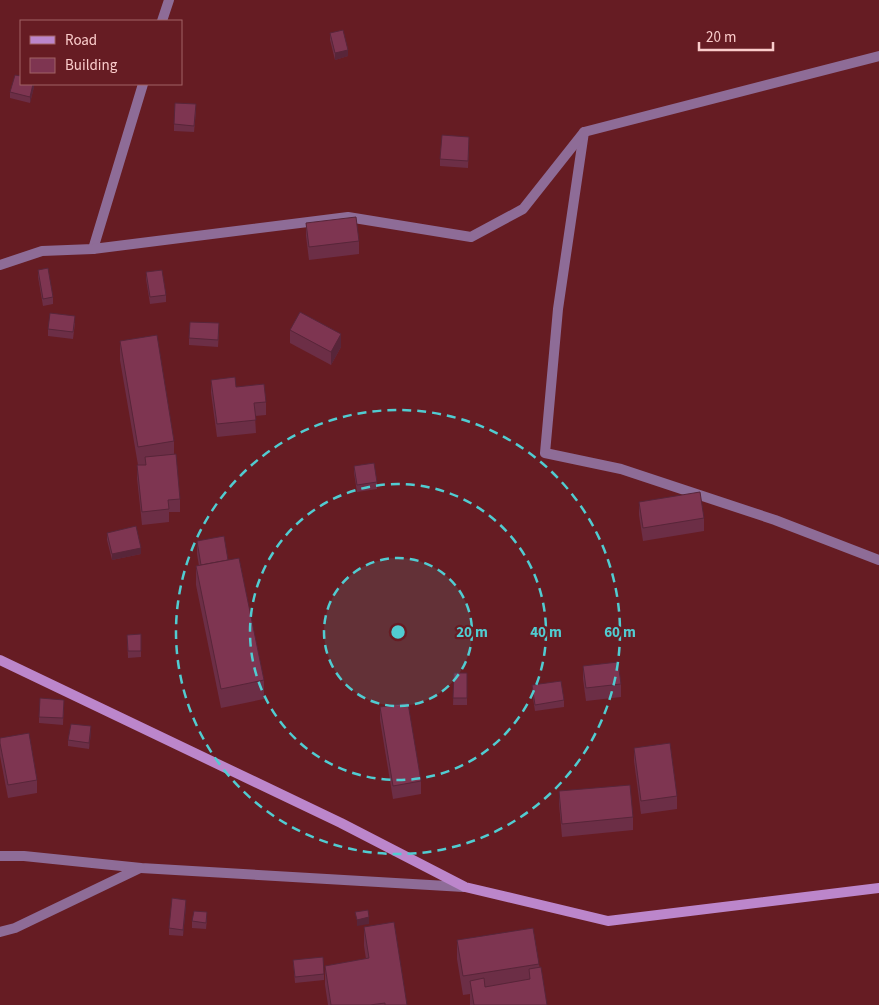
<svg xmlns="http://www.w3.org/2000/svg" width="879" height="1005" viewBox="0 0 879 1005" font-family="'Source Sans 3',sans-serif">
  <rect width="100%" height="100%" fill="#661c23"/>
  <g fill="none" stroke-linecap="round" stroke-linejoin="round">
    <g stroke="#8e6c97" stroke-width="10">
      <path d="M162 21 169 0"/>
      <path d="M584 132 558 309 545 453 621 469 775 520 879 560"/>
      <path d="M93 249 143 84"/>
      <path d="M0 265 42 251 93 249 348 217 471 237 523 209 584 132 879 56"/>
      <path d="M0 856H24L141 868 464 887"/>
      <path d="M0 932 15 928 140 868"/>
    </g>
    <path stroke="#bc86cb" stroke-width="10" d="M0 660 341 823 465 887 608 921 879 888"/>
  </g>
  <g fill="#6c2e46">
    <path d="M330 33 348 56 335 60 330 40Z"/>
    <path d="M34 84V87L30 103 10 98V92Z"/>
    <path d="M196 111 194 132 174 131V124Z"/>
    <path d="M469 144 468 168 440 166V159Z"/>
    <path d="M306 223 359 241V254L309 260 306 236Z"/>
    <path d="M38 270 53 297V304L43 306 38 277Z"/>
    <path d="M146 272 166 295V302L150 304 146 279Z"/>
    <path d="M75 323 73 339 48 336V329Z"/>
    <path d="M219 330 218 347 189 345V338Z"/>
    <path d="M290 330 341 347 331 365 290 343Z"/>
    <path d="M120 341 174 441V454L180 499V512H169V522L142 525 137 478 138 465 120 360Z"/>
    <path d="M211 380 236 387 266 402V415L255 416 256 433 217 437 211 393Z"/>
    <path d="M354 466 377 482V489L357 492 354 473Z"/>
    <path d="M639 502 704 518V531L643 541 639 515Z"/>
    <path d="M107 533 141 554 112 560 107 540Z"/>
    <path d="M197 541 228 560 264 680V699L221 708 196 585V566H199L197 554Z"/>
    <path d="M141 634V657L128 658 127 635Z"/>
    <path d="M583 666 621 684V697L586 701 583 679Z"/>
    <path d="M454 673H467V705H453Z"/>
    <path d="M532 685 564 700V707L535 711 532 692Z"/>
    <path d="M64 700 63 725 39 723V717Z"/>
    <path d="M380 707 421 781V794L393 799 380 720Z"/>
    <path d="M91 733 89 749 68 746V740Z"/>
    <path d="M0 738 37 780V793L8 798 0 756Z"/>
    <path d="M634 748 677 796V809L641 814 634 761Z"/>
    <path d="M559 791 633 817V830L562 837 559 804Z"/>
    <path d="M186 906 183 936 169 935V928Z"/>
    <path d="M207 919 206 929 192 928V921Z"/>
    <path d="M364 927 407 1005H328L325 985V966L366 959 364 946Z"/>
    <path d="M457 940 539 964 547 1005H470V994L463 995 457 959Z"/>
    <path d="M293 960 324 974V980L295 983Z"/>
  </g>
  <g fill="#582539">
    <path d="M348 50V56L335 60V53Z"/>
    <path d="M33 84H34V87L30 103V97Z"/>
    <path d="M341 334V347L331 365V352Z"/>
    <path d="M141 548V554L112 560V554Z"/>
    <path d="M91 726V733L89 749V743Z"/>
    <path d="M186 900V906L183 936V930Z"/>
    <path d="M369 917V924L357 926V920Z"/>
  </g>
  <g fill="#7e3551" stroke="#582539">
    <path d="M343 30 348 50 335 53 330 33Z"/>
    <path d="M15 75 21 76V84H33L30 97 10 92Z"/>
    <path d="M175 103 196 104 194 126 174 124Z"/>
    <path d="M442 135 469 137 468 161 440 159Z"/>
    <path d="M356 217 359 241 309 247 306 223Z"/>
    <path d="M48 268 53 297 43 299 38 270Z"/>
    <path d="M162 270 166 295 150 297 146 272Z"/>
    <path d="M300 312 341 334 331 352 290 330Z"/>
    <path d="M50 313 75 316 73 332 48 329Z"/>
    <path d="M190 322 219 323 218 340 189 338Z"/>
    <path d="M157 335 174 441 138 447 120 341Z"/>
    <path d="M235 377 236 387 264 384 266 402 254 403 256 420 217 424 211 380Z"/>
    <path d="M176 454 180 499 168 500 169 509 142 512 137 465H146L145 457Z"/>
    <path d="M374 463 377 482 357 485 354 466Z"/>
    <path d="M700 492 704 518 643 528 639 502Z"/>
    <path d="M136 526 141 548 112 554 107 533Z"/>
    <path d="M224 536 228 560 201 565 197 541Z"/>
    <path d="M239 558 264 680 221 689 196 566Z"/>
    <path d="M141 634V651H128L127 635Z"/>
    <path d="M618 662 621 684 586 688 583 666Z"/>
    <path d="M454 673H467V698H453Z"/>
    <path d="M561 681 564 700 535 705 532 685Z"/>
    <path d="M40 698 64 700 63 718 39 717Z"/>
    <path d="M408 703 421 781 393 786 380 707Z"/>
    <path d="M71 724 91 726 89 743 68 740Z"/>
    <path d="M29 733 37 780 8 785 0 743V738Z"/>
    <path d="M670 743 677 796 641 801 634 748Z"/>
    <path d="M630 785 633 817 562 824 559 791Z"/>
    <path d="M172 898 186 900 183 930 169 928Z"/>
    <path d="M368 910 369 917 357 920 355 912Z"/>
    <path d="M194 911 207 912 206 923 192 921Z"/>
    <path d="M394 922 407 1005H385V1003L370 1005H331L325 966 369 958 364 927Z"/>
    <path d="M533 928 539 964 463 976 457 940Z"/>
    <path d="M323 957 324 974 295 977 293 960Z"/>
    <path d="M541 967 547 1005H474L470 981 484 978 485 987 530 979 529 969Z"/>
  </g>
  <circle cx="398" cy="632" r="74" fill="#51ccd1" fill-opacity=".12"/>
  <g fill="none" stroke="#51ccd1" stroke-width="2.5" stroke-dasharray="9 6">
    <circle cx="398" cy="632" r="74"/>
    <circle cx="398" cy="632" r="148"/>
    <circle cx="398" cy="632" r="222"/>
  </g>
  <circle cx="398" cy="632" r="8" fill="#51ccd1" stroke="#661c23" stroke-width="2.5"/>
  <g font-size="15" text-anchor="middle" font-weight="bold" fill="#51ccd1" stroke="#661c23" stroke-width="4.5" stroke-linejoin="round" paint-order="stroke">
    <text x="472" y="637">20 m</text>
    <text x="546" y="637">40 m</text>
    <text x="620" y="637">60 m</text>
  </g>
  <rect x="20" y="20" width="162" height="65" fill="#661c23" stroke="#a16266"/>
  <rect x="30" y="36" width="25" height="8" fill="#bc86cb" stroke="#a16266"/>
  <text x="65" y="45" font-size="15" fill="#facccb">Road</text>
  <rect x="30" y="58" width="25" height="15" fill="#7e3551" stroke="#a16266"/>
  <text x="65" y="70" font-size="15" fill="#facccb">Building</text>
  <path d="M699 42v8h74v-8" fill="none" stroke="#facccb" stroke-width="2.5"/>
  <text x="706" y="42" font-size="15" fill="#facccb" stroke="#661c23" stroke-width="4" paint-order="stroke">20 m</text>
</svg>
